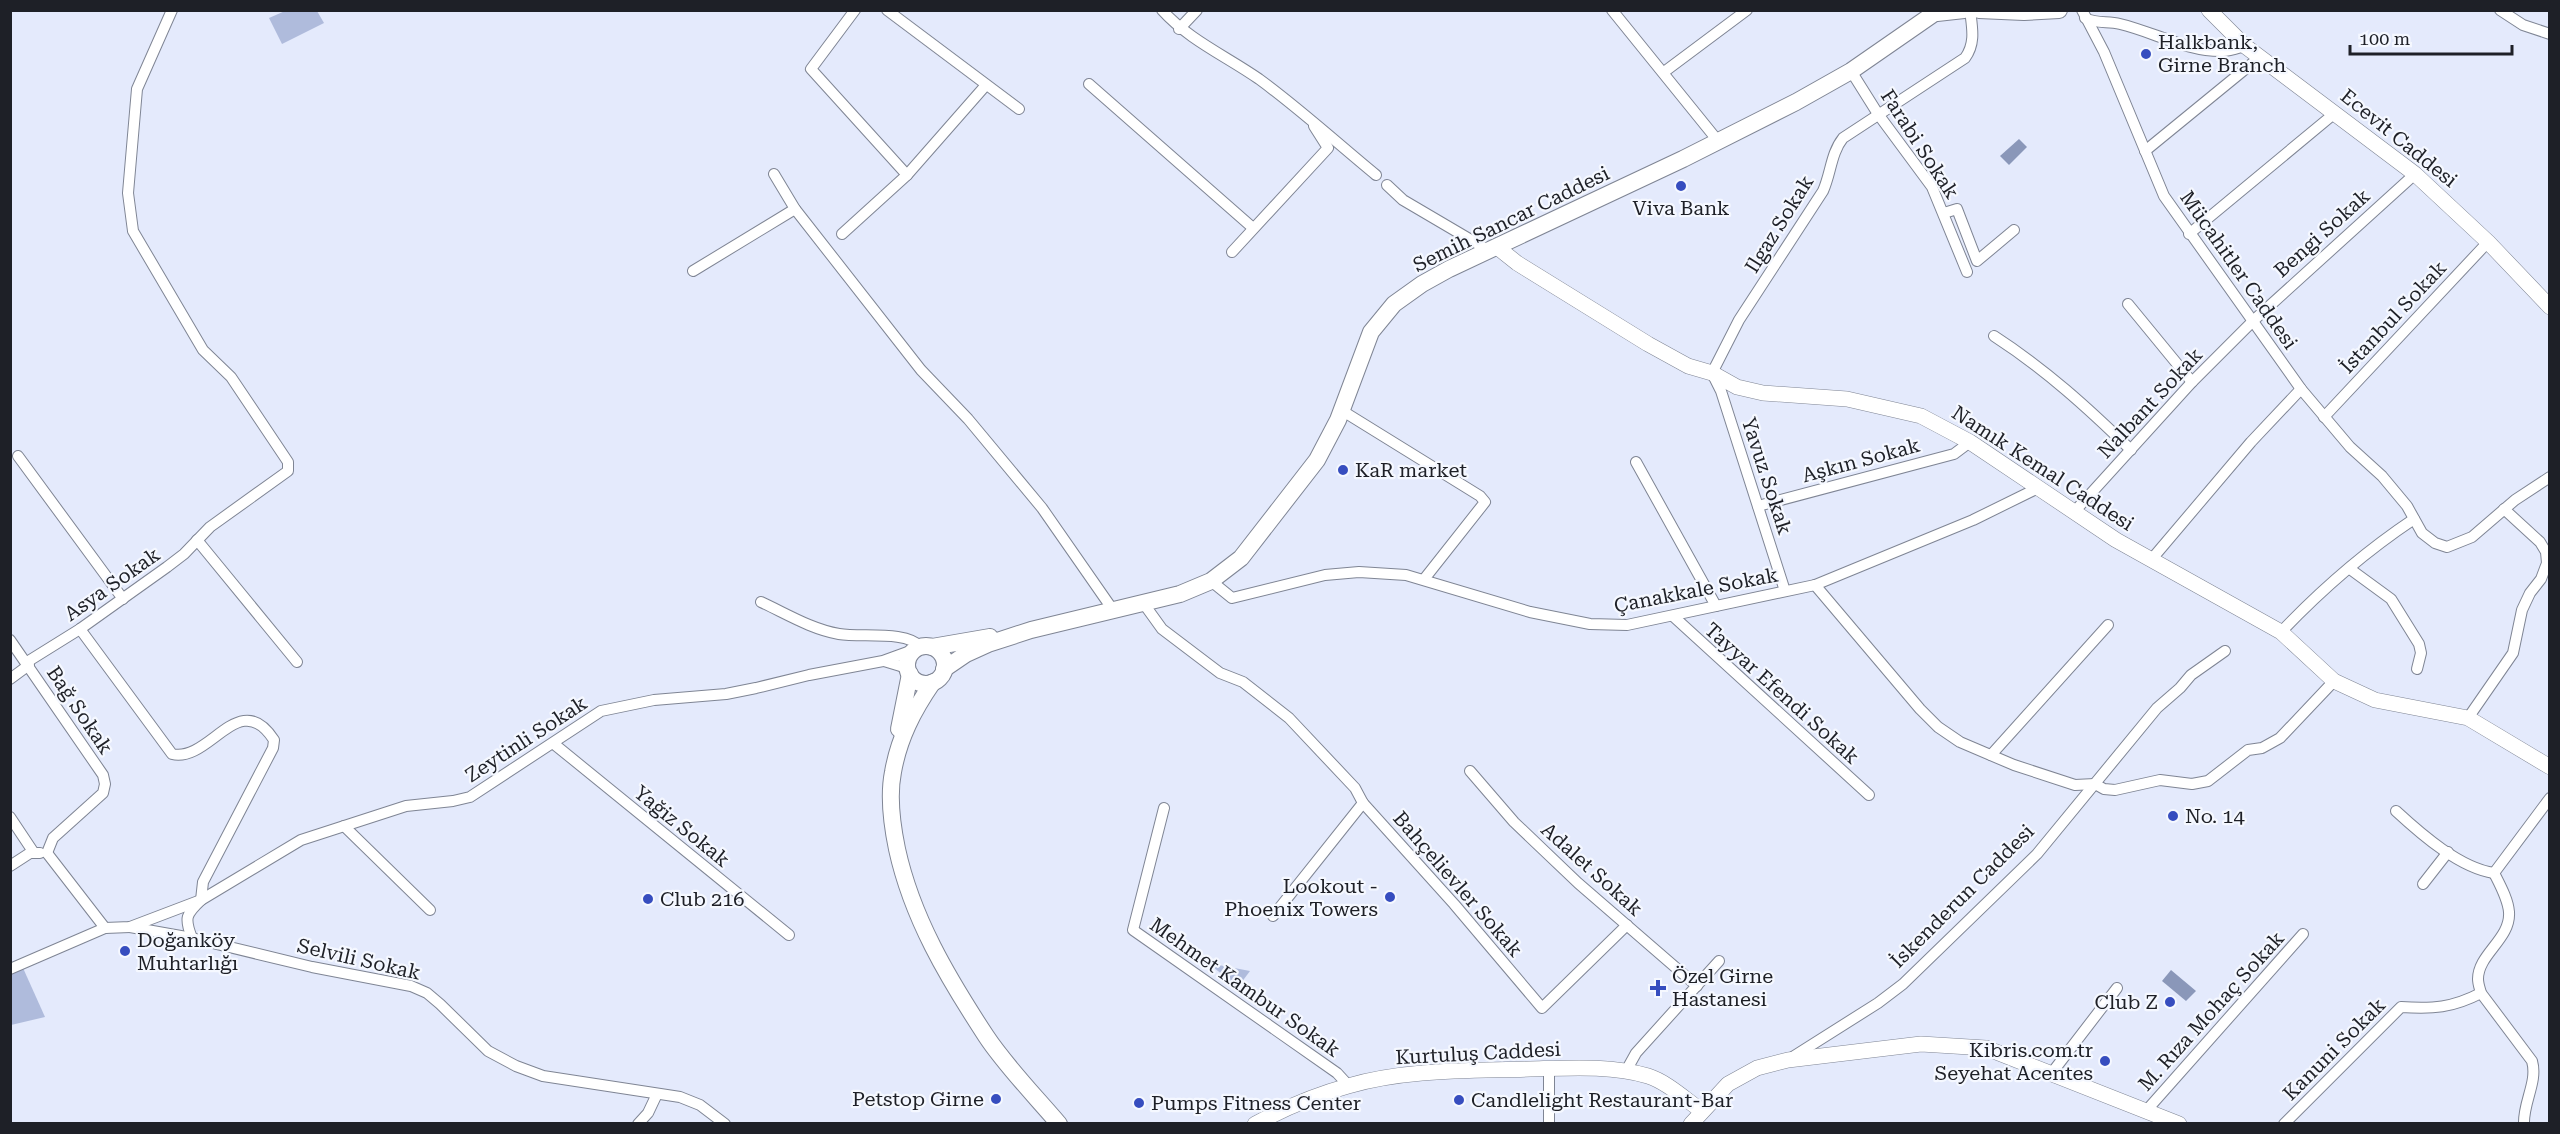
<svg xmlns="http://www.w3.org/2000/svg" width="2560" height="1134" viewBox="0 0 2560 1134" font-family="'Roboto Serif',serif">
  <rect width="100%" height="100%" fill="#e4eafc"/>
  <g fill="#afbbdc">
    <path d="M285 11H317L324 23 282 44 269 18Z"/>
    <path d="M1208 963 1250 971 1238 987Z"/>
    <path d="M23 968 45 1017 11 1025V972Z"/>
  </g>
  <g fill="#8a97b9">
    <path d="M2019 139 2027 147 2009 165 2000 156Z"/>
    <path d="M2171 970 2196 991 2186 1001 2162 981Z"/>
  </g>
  <g fill="none" stroke-linecap="round" stroke-linejoin="round">
    <g stroke="#7f8594" stroke-width="12">
      <g id="street">
        <path d="M855 10 811 69 907 175"/>
        <path d="M887 10 1019 109"/>
        <path d="M1162 10C1189 40 1226 56 1259 79 1300 109 1337 143 1376 175"/>
        <path d="M1612 10 1718 141"/>
        <path d="M2082 10 2104 52 2164 196 2301 389 2350 447 2382 476 2407 506 2422 533 2435 543 2447 547 2472 537 2515 500 2550 477"/>
        <path d="M2500 10 2523 25 2550 34"/>
        <path d="M2085 18C2097 24 2107 21 2120 24 2154 32 2188 52 2223 51 2230 51 2238 48 2245 46"/>
        <path d="M1179 29 1197 10"/>
        <path d="M1851 71 1878 114 1932 187 1967 272"/>
        <path d="M1664 72 1747 10"/>
        <path d="M1089 84 1253 228"/>
        <path d="M2145 151 2260 57"/>
        <path d="M774 174 795 209 921 370 968 419 1042 508 1113 610"/>
        <path d="M1387 185 1403 200 1488 250"/>
        <path d="M1944 213 1957 209 1977 261 2014 230"/>
        <path d="M842 234 907 175 986 85"/>
        <path d="M2189 234 2335 113"/>
        <path d="M1232 252 1328 148 1314 126"/>
        <path d="M693 271 795 209"/>
        <path d="M2128 304 2192 382"/>
        <path d="M1994 336C2045 369 2088 408 2131 450"/>
        <path d="M1341 410 1480 496 1485 502 1425 578"/>
        <path d="M2324 417 2488 242"/>
        <path d="M18 456 123 599"/>
        <path d="M1636 462 1716 606"/>
        <path d="M1758 506 1954 454 1970 442"/>
        <path d="M2074 512 2192 382 2254 320 2415 174"/>
        <path d="M197 540 297 662"/>
        <path d="M2151 560 2251 442 2301 389"/>
        <path d="M2350 569 2391 599 2419 644 2421 653 2417 669"/>
        <path d="M1211 581 1232 598 1325 575 1359 572 1406 575 1530 612 1590 624 1627 625 1815 585 1973 520 2038 488"/>
        <path d="M1815 585 1920 709 1938 727 1960 742 2014 765 2075 785 2095 784"/>
        <path d="M1785 591 1721 391 1712 373 1739 320 1823 191C1831 173 1831 153 1843 138L1965 58C1976 43 1972 27 1970 10"/>
        <path d="M761 602C787 614 811 629 839 634 861 638 906 630 921 647"/>
        <path d="M1144 604 1162 629 1220 673 1243 682 1289 718 1355 788 1363 803 1454 904 1542 1008 1627 925"/>
        <path d="M1673 616 1869 795"/>
        <path d="M80 629 172 754C210 763 239 686 274 740L273 748 203 882 201 900C186 914 184 918 192 938"/>
        <path d="M2281 632C2321 590 2366 551 2414 519"/>
        <path d="M10 640 103 775 105 784 103 793 53 838 47 853"/>
        <path d="M884 661 907 668"/>
        <path d="M27 662 80 629 167 567 184 554 210 527 288 471V462L231 377 203 350 133 231 128 193 137 89 172 10"/>
        <path d="M10 679 29 665"/>
        <path d="M2468 718 2513 653 2522 610 2530 593 2541 579 2547 563 2546 552 2540 542 2504 509"/>
        <path d="M554 744 789 935"/>
        <path d="M1991 755 2108 625"/>
        <path d="M1470 771 1514 822 1578 883 1697 986"/>
        <path d="M2095 784 2104 789 2115 790 2160 780 2192 784 2208 781 2248 750 2262 748 2280 738 2334 681"/>
        <path d="M1164 808 1133 930 1337 1073 1349 1086"/>
        <path d="M2396 811C2422 835 2460 868 2494 873"/>
        <path d="M10 817 34 853"/>
        <path d="M344 826 430 910"/>
        <path d="M47 853 105 928"/>
        <path d="M10 866 30 853H40"/>
        <path d="M2494 873C2500 885 2508 899 2509 912 2511 939 2478 954 2478 979 2478 984 2480 989 2481 993L2532 1061C2538 1082 2523 1102 2524 1124"/>
        <path d="M2494 873 2550 798"/>
        <path d="M2423 884 2448 852"/>
        <path d="M1273 916 1363 803"/>
        <path d="M130 927 192 938 312 967 411 986 427 993 440 1004 488 1051 516 1066 543 1076 680 1097 700 1105 725 1124"/>
        <path d="M10 969 105 928 130 927 201 900 301 840 406 806 453 801 470 797 601 711 654 700 726 694 756 688 809 675 883 661 916 649"/>
        <path d="M1791 1058 1878 1003 1903 984 2037 854 2157 708 2180 688 2191 675 2225 651"/>
        <path d="M1549 1069V1124"/>
        <path d="M1626 1071 1636 1053 1719 961"/>
        <path d="M2051 1074 2117 988"/>
        <path d="M2146 1111 2303 934"/>
        <path d="M638 1124 648 1113 657 1094"/>
        <path d="M2284 1124 2401 1007C2433 1009 2452 1008 2481 993"/>
      </g>
    </g>
    <g stroke="#7f8594" stroke-width="16">
      <g id="secondary">
        <path d="M2209 10 2245 46 2415 174 2488 242 2550 307"/>
        <path d="M1497 247 1517 263 1648 344 1688 366 1712 373 1737 387 1763 393 1847 399 1921 416 1970 442 2116 540 2281 632 2334 681 2375 700 2468 718 2550 767"/>
        <path d="M1255 1124C1285 1108 1315 1095 1348 1086 1406 1069 1470 1071 1530 1069 1568 1068 1611 1065 1648 1076 1667 1082 1686 1100 1702 1111"/>
        <path d="M1691 1124 1728 1084 1757 1068 1788 1060 1921 1044 1986 1048 2179 1124"/>
      </g>
    </g>
    <g stroke="#7f8594" stroke-width="18">
      <g id="primary">
        <path d="M1979 10 2024 12 2059 10"/>
        <path d="M1937 13 1964 10"/>
        <circle cx="926" cy="665" r="19"/>
        <path d="M932 647 990 637"/>
        <path d="M944 669 966 654 988 644 1031 630 1180 594 1211 581 1241 558 1317 460 1338 420 1371 332 1394 304 1422 284 1449 269 1683 159 1796 102 1851 71 1939 10"/>
        <path d="M933 682C913 711 899 738 893 772 888 797 892 825 897 849 912 918 948 978 986 1036 1005 1065 1036 1097 1059 1124"/>
        <path d="M899 729 910 674"/>
      </g>
    </g>
    <use href="#street" stroke="#fff" stroke-width="10"/>
    <use href="#secondary" stroke="#fff" stroke-width="15"/>
    <use href="#primary" stroke="#fff" stroke-width="16"/>
  </g>
  <g fill="#364dbf" stroke="#f5f8ff" stroke-width="2">
    <circle cx="2146" cy="54" r="6"/>
    <circle cx="1681" cy="186" r="6"/>
    <circle cx="1343" cy="470" r="6"/>
    <circle cx="2173" cy="816" r="6"/>
    <circle cx="1390" cy="897" r="6"/>
    <circle cx="648" cy="899" r="6"/>
    <circle cx="125" cy="951" r="6"/>
    <path d="M1655 979h6v6h6v6h-6v6h-6v-6h-6v-6h6z"/>
    <circle cx="2170" cy="1002" r="6"/>
    <circle cx="2105" cy="1061" r="6"/>
    <circle cx="996" cy="1099" r="6"/>
    <circle cx="1459" cy="1100" r="6"/>
    <circle cx="1139" cy="1103" r="6"/>
  </g>
  <g text-anchor="middle" stroke-width="4.5" stroke-linejoin="round" paint-order="stroke">
    <g font-size="20" fill="#1e2027" stroke="#f5f8ff" text-anchor="start">
      <text x="2158" y="49">Halkbank,<tspan x="2158" dy="23">Girne Branch</tspan></text>
      <text x="1681" y="215" text-anchor="middle">Viva Bank</text>
      <text x="1355" y="477">KaR market</text>
      <text x="2185" y="823">No. 14</text>
      <text x="1378" y="893" text-anchor="end">Lookout -<tspan x="1378" dy="23">Phoenix Towers</tspan></text>
      <text x="660" y="906">Club 216</text>
      <text x="137" y="947">Doğanköy<tspan x="137" dy="23">Muhtarlığı</tspan></text>
      <text x="1672" y="983">Özel Girne<tspan x="1672" dy="23">Hastanesi</tspan></text>
      <text x="2158" y="1009" text-anchor="end">Club Z</text>
      <text x="2093" y="1057" text-anchor="end">Kibris.com.tr<tspan x="2093" dy="23">Seyehat Acentes</tspan></text>
      <text x="984" y="1106" text-anchor="end">Petstop Girne</text>
      <text x="1471" y="1107">Candlelight Restaurant-Bar</text>
      <text x="1151" y="1110">Pumps Fitness Center</text>
    </g>
    <g font-size="20" fill="#1e2027" stroke="#f5f8ff">
      <text transform="translate(2399 138) rotate(39)" y="7">Ecevit Caddesi</text>
      <text transform="translate(1920 144) rotate(57)" y="7">Farabi Sokak</text>
      <text transform="translate(1511 219) rotate(-26)" y="7">Semih Sancar Caddesi</text>
      <text transform="translate(1779 224) rotate(-58)" y="7">Ilgaz Sokak</text>
      <text transform="translate(2322 233) rotate(-42)" y="7">Bengi Sokak</text>
      <text transform="translate(2239 270) rotate(55)" y="7">Mücahitler Caddesi</text>
      <text transform="translate(2393 317) rotate(-47)" y="7">İstanbul Sokak</text>
      <text transform="translate(2150 403) rotate(-47)" y="7">Nalbant Sokak</text>
      <text transform="translate(1861 460) rotate(-15)" y="7">Aşkın Sokak</text>
      <text transform="translate(2043 468) rotate(33)" y="7">Namık Kemal Caddesi</text>
      <text transform="translate(1767 476) rotate(72)" y="7">Yavuz Sokak</text>
      <text transform="translate(112 584) rotate(-35)" y="7">Asya Sokak</text>
      <text transform="translate(1696 590) rotate(-11)" y="7">Çanakkale Sokak</text>
      <text transform="translate(1782 693) rotate(42)" y="7">Tayyar Efendi Sokak</text>
      <text transform="translate(80 710) rotate(56)" y="7">Bağ Sokak</text>
      <text transform="translate(526 739) rotate(-33)" y="7">Zeytinli Sokak</text>
      <text transform="translate(682 826) rotate(39)" y="7">Yağiz Sokak</text>
      <text transform="translate(1592 869) rotate(42)" y="7">Adalet Sokak</text>
      <text transform="translate(1458 884) rotate(49)" y="7">Bahçelievler Sokak</text>
      <text transform="translate(1962 896) rotate(-45)" y="7">İskenderun Caddesi</text>
      <text transform="translate(359 959) rotate(13)" y="7">Selvili Sokak</text>
      <text transform="translate(1245 987) rotate(35)" y="7">Mehmet Kambur Sokak</text>
      <text transform="translate(2211 1011) rotate(-48)" y="7">M. Rıza Mohaç Sokak</text>
      <text transform="translate(2334 1049) rotate(-45)" y="7">Kanuni Sokak</text>
      <text transform="translate(1478 1053) rotate(-3)" y="7">Kurtuluş Caddesi</text>
    </g>
  </g>
  <rect width="2560" height="1134" fill="none" stroke="#1e2027" stroke-width="24"/>
  <path d="M2350 45v9h162v-9" fill="none" stroke="#1e2027" stroke-width="3"/>
  <text x="2359" y="45" font-size="18" fill="#1e2027" stroke="#f5f8ff" stroke-width="4.5" paint-order="stroke">100 m</text>
</svg>
